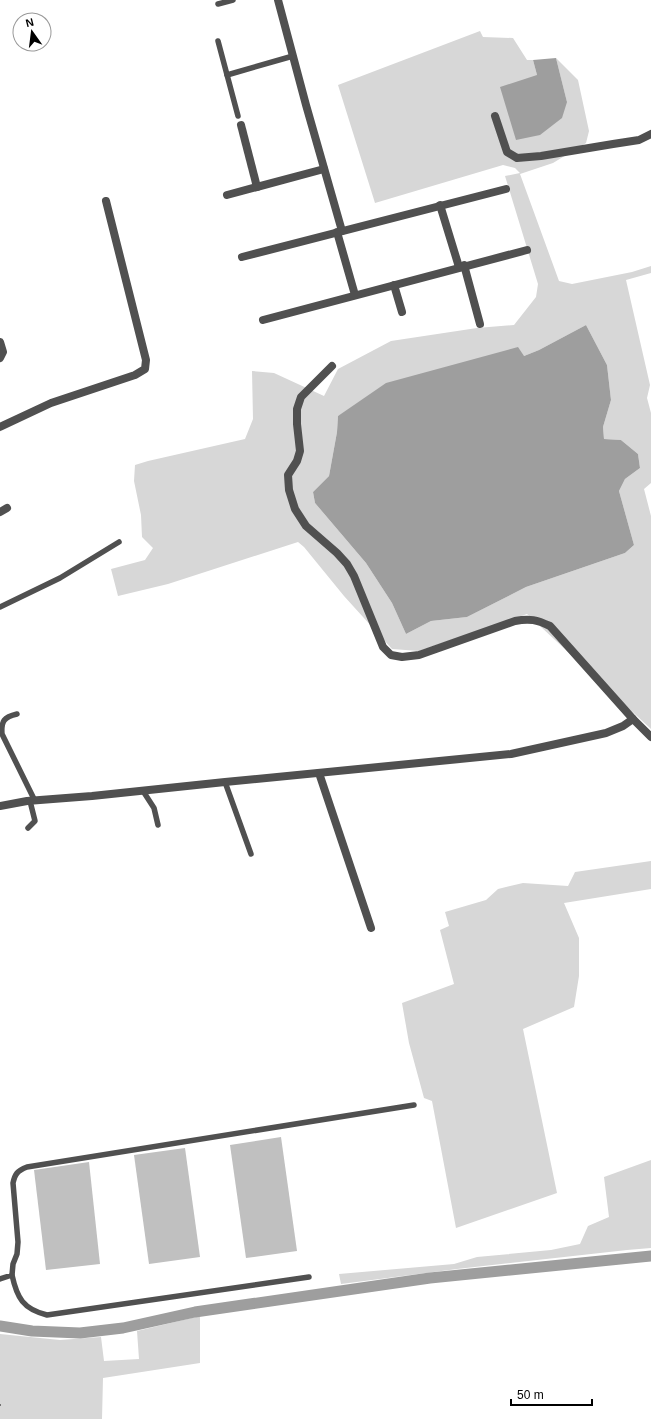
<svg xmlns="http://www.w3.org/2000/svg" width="651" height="1419" viewBox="0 0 651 1419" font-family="Helvetica,sans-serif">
  <rect width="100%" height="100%" fill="#fff"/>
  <g fill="#d7d7d7" fill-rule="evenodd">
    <path d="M480 31 483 37 513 38 527 60H533L537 75 567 102 556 58 578 80 589 131 586 143 553 163 520 174 559 281 572 284 632 272 651 266V273L626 280 650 385 647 398 651 413V483L644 489 651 516V729L527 614 419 651 392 649 344 596 304 547 298 542 168 584 118 596 111 569 145 560 153 548 142 537 141 515 134 481 135 465 148 461 245 439 253 419 252 371 274 373 324 396 338 369 391 341 477 328 514 325 536 297 538 284 505 176 520 173 515 168 503 165 375 203 338 85ZM586 325 607 365 611 400 603 427 604 439 621 440 638 454 640 468 625 479 619 491 634 545 625 553 526 587 467 617 431 621 406 634 392 603 366 563 315 503 313 492 329 476 337 432 338 416 524 356 539 350Z"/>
    <path d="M651 861V889L564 903 579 938V976L574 1007 523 1029 557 1193 456 1228 432 1101 424 1098 409 1043 402 1003 454 984 440 930 449 926 445 912 486 900 498 889 523 883 568 886 575 872Z"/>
    <path d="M651 1160V1248L627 1250 457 1269 341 1284 339 1274 454 1264 477 1257 551 1250 580 1244 588 1226 609 1217 604 1177Z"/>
    <path d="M200 1316V1363L103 1378 102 1419H0V1334L60 1340 101 1337 104 1361 139 1359 137 1331Z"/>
  </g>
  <g fill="#9e9e9e">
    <path d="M556 58 567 102 562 118 540 135 516 140 500 87 537 75 533 60Z"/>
    <path d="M586 325 607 365 611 400 603 427 604 439 621 440 638 454 640 468 625 479 619 491 634 545 625 553 526 587 467 617 431 621 406 634 392 603 366 563 315 503 313 492 329 476 337 432 338 416 386 383 518 347 524 356 539 350Z"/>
  </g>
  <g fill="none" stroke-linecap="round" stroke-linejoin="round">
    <path stroke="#9e9e9e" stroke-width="11" d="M0 1326 32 1331 80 1333 123 1328 195 1312 430 1278 651 1256"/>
  </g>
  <g fill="#c0c0c0">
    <path d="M281 1137 297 1251 246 1258 230 1145Z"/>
    <path d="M185 1148 200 1257 149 1264 134 1155Z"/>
    <path d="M89 1162 100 1264 46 1270 34 1170Z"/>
  </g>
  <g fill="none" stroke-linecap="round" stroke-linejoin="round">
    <path stroke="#727272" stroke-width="2" stroke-dasharray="1 2" stroke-linecap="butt" d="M0 1405H1"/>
    <g stroke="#505050" stroke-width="5.5">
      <path d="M218 4 233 0"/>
      <path d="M218 41 238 116"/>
      <path d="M227 75 293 56"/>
      <path d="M0 607 60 578 119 542"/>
      <path d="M17 714C4 717 1 721 2 734L35 801"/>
      <path d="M225 782 251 854"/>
      <path d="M143 791 154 808 158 825"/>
      <path d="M28 828 35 821 30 801"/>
      <path d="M12 1275C17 1298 23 1309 47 1315L309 1277"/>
      <path d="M0 1279 12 1275 13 1264 17 1254 18 1242 13 1183C15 1174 17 1171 27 1167L414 1105"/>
    </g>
    <g stroke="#505050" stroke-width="8">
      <path d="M278 0 306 105 342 231"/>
      <path d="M495 116 507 152 517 158 541 156 613 144 639 140 651 134"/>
      <path d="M241 125 257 187"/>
      <path d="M227 195 324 169"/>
      <path d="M440 205 459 267"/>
      <path d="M337 232 355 295"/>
      <path d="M242 257 506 189"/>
      <path d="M464 265 480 324"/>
      <path d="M394 285 402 312"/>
      <path d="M263 320 527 250"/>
      <path d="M0 342 3 352 0 358"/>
      <path d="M332 366 301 397 297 409V424L300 451 297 461 288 475 289 490 295 509 306 526 337 553 347 564 354 576 383 647 391 655 402 657 419 655 515 621C530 618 537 620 550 626L633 719 651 737"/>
      <path d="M0 427 51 403 135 375 145 369 146 360 106 201"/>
      <path d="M0 512 7 508"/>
      <path d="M319 773 371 928"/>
      <path d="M0 806 27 801 92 796 225 782 511 754 606 733 623 726 633 719"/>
    </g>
  </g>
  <g transform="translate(32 32) rotate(346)"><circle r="19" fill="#ffffff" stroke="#999999"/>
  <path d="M0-3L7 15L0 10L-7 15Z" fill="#000000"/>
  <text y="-6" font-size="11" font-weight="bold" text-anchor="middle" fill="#000000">N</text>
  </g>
  <path d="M511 1399v6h81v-6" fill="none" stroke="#000000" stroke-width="2"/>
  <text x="517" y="1399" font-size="12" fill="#000000" stroke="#ffffff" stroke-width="3" paint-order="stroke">50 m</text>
</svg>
